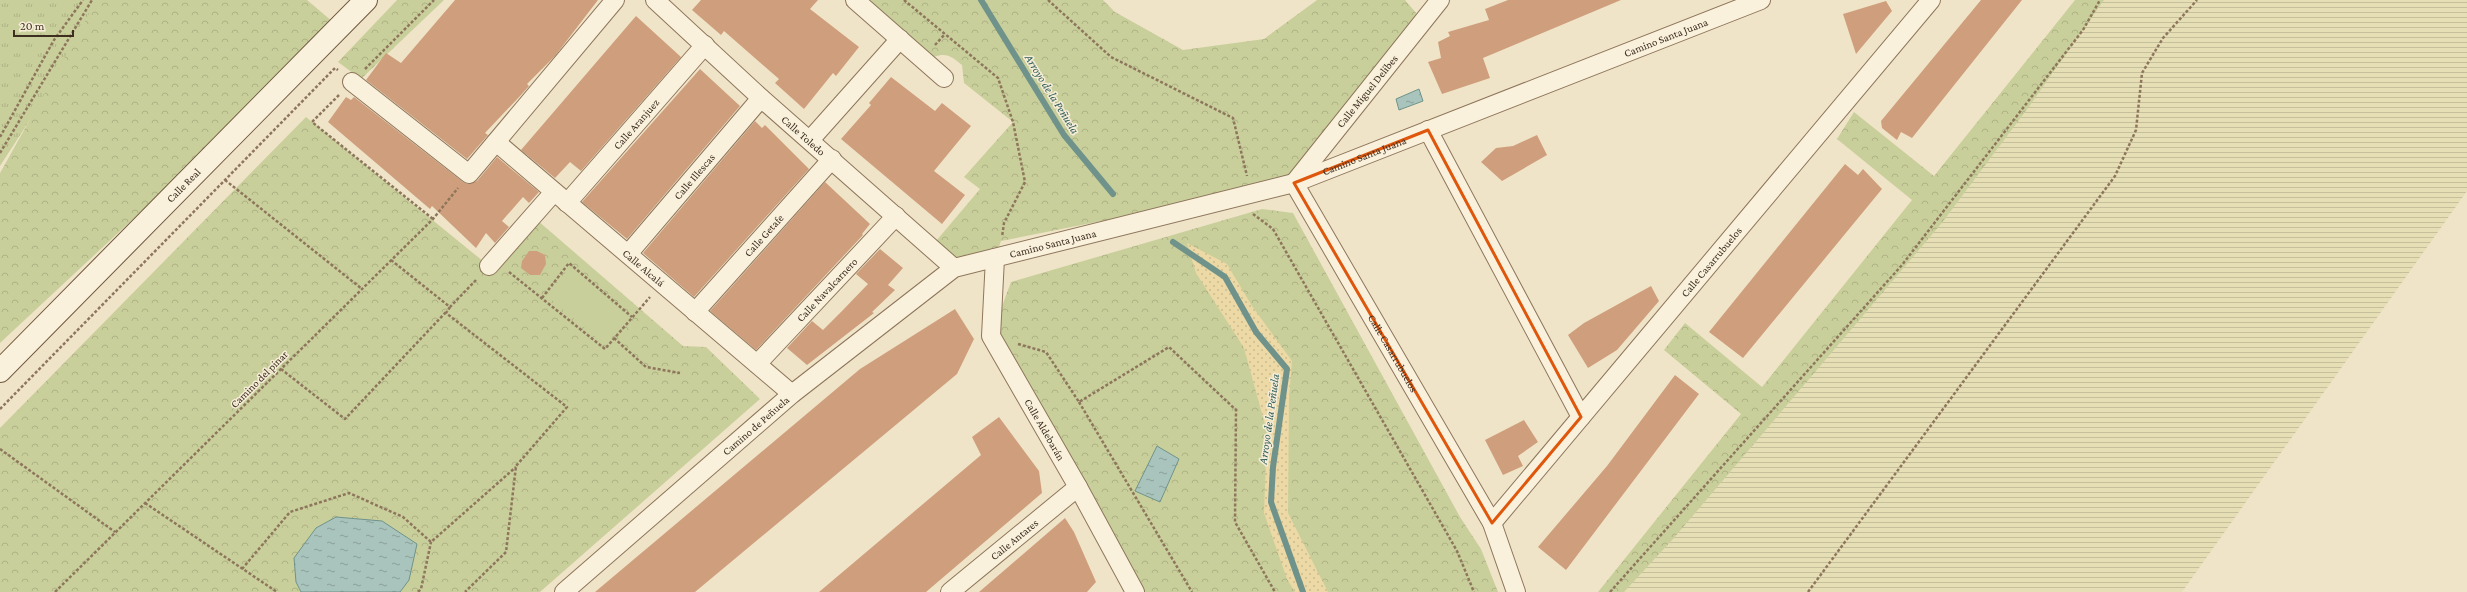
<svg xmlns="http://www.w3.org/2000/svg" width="2467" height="592" viewBox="0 0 2467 592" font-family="'Crimson Pro',serif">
  <defs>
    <pattern id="farmland-rules" width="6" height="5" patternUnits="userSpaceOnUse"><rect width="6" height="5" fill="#e6deb5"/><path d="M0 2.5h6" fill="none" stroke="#c6bf9b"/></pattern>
    <pattern id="grass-tufts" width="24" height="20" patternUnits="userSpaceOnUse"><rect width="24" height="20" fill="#c9cf9b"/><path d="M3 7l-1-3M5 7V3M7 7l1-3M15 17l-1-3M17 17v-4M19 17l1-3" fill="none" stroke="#aeb285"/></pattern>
    <pattern id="forest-crowns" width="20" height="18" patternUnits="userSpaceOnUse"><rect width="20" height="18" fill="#c9cf9b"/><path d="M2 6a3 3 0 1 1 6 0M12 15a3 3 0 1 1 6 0" fill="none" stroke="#aeb285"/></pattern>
    <pattern id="sand-dots" width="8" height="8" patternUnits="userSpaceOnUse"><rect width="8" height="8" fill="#ecd9a5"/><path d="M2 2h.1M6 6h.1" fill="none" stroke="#cbbb8e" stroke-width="1.8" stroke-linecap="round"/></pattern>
    <pattern id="water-ripples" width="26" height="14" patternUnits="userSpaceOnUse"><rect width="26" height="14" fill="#a9c4bc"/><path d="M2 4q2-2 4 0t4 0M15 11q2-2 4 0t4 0" fill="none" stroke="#8ba098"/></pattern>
  </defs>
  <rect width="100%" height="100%" fill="#f0e4c8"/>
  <path fill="url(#farmland-rules)" d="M2100 0H2467V191L2182 592H1618Z"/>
  <path fill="url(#grass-tufts)" d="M0 0H108L0 166Z"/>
  <g fill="url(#forest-crowns)">
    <path d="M97 0H307L339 27 0 343V173Z"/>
    <path d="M397 0H444L361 79 338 62Z"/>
    <path d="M871 0H1103L1115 12 1183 50 1264 39 1317 0H1405L1423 21 1294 183 1001 241 995 258 954 268 931 247 980 189 964 177 1013 122 964 83 962 65C952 57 947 52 934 57L872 3Z"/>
    <path d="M2075 0H2104L2028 108 1941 224 1673 539 1624 592H1598L1741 414 1664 350 1685 323 1762 387 1912 200 1837 139 1854 112 1934 176Z"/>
    <path d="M306 117 489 266 537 220 683 346 706 347 760 399 540 592H0V428Z"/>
    <path d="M1262 209 1293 213 1460 517 1481 549 1498 592H1133L991 336 1011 282Z"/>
  </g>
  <path fill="url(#sand-dots)" d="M1187 243 1227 264 1252 306 1292 361 1289 398 1288 513 1328 592H1295L1287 579 1264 513 1267 432 1244 348 1196 273Z"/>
  <path fill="#c9cf9b" d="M569 268 629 317 605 345 547 296Z"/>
  <g fill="url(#water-ripples)" stroke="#6f938a">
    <path d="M1419 89 1423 101 1399 110 1396 99Z"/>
    <path d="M1157 446 1179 459 1160 502 1135 491Z"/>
    <path d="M336 517 382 521 417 544 409 580 400 592H301L296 582 294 558 316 528Z"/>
  </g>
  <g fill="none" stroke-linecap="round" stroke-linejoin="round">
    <g stroke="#6f938a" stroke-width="6">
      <path d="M981 0 1064 135 1113 194"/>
      <path d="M1173 242 1225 277 1256 332 1287 369 1273 467 1271 502 1303 592"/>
    </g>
  </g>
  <g fill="#cf9f7d">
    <path d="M455 0H598L555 56 527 84 529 86 521 95 485 133 488 135 467 159 366 80 386 53 401 63Z"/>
    <path d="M701 0H818L810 9 859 47 836 76 833 73 804 109 775 83 779 79 724 31 721 35 692 10Z"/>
    <path d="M1508 0H1621L1483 58 1490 78 1442 94 1428 62 1441 58 1438 42 1450 36 1448 32 1489 20 1485 9Z"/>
    <path d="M1981 0H2022L1912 138 1901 132 1897 140 1882 128 1881 121Z"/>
    <path d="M1886 1 1892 11 1856 54 1843 14Z"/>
    <path d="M636 16 681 57 581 171 570 162 555 178 521 150Z"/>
    <path d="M700 69 740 106 627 239 582 202Z"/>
    <path d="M891 77 935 111 942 103 971 126 934 171 965 195 942 224 841 139 871 105 869 103Z"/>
    <path d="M346 97 351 100 354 97 463 182 468 184 477 181 497 157 539 192 529 203 523 197 502 221 509 227 495 243 486 233 476 248 432 206 430 209 328 122Z"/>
    <path d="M755 121 762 128 765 125 809 169 694 297 643 253Z"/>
    <path d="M1537 135 1547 155 1502 181 1481 162 1496 148 1513 146Z"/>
    <path d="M1845 164 1858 175 1863 169 1882 189 1743 358 1709 332Z"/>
    <path d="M825 182 870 224 862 234 863 235 756 350 710 311Z"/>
    <path d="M880 249 903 268 888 285 895 290 872 312 874 313 807 365 787 348 812 321 823 330 842 311 868 284 856 274Z"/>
    <path d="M529 251H537L545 255 546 264 540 275H530L521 268 522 261Z"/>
    <path d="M1651 286 1659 301 1617 350 1588 368 1568 335 1584 323Z"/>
    <path d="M955 309 974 339 957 374 695 592H595L860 369Z"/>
    <path d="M1675 375 1699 394 1566 570 1538 547 1607 466Z"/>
    <path d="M999 417 1039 471 1042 493 926 592H819L981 455 972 437Z"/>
    <path d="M1524 420 1538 442 1518 456 1523 466 1503 475 1485 440Z"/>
    <path d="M1065 518 1074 532 1096 582 1087 592H979Z"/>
  </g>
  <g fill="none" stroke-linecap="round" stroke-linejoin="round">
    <g stroke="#8d765c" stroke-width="20">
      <g id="street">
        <path id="s1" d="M655 0 761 98 954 268"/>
        <path d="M855 0 944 78"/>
        <path id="s2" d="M1440 0 1294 183 1492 523 1516 592"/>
        <path d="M352 82 469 174 615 0"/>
        <path d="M1428 130 1581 417"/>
        <path d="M810 140 900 39"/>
        <path id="s3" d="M496 142 792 394"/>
        <path id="s4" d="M567 203 705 45"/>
        <path id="s5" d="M628 254 761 98"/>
        <path id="s6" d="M995 258 991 336 1078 487 1135 592"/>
        <path d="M489 266 554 192"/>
        <path id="s7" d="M695 312 832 159"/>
        <path id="s8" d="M757 364 896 216"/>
        <path id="s9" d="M1492 523 1931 0"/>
        <path id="s10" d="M564 592 792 394 954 268 1294 183 1761 0"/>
        <path id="s11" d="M950 592 1078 487"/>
      </g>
    </g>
    <g stroke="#6f573f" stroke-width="24">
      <g id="secondary">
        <path id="s12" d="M0 371 366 0"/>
      </g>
    </g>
    <g stroke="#8d765c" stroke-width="2.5" stroke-dasharray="3 2" stroke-linecap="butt">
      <path d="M904 0 998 78 1013 122 1025 182 1004 223 1002 237"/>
      <path d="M1048 0 1111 57 1233 118 1247 176"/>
      <path d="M935 45 945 34"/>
      <path d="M365 69 434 0"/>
      <path d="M339 95 312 122 433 219"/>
      <path d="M0 137 54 40 83 0"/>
      <path d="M0 153 92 0"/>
      <path d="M225 180 362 289"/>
      <path d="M1253 214 1273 229 1457 551 1474 592"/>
      <path d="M391 260 450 307 476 280"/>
      <path d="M509 272 605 349 650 297"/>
      <path d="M542 298 569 263 632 317"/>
      <path d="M450 307 446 313 567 407 516 466 506 552 465 592"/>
      <path d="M614 338 646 367 680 373"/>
      <path d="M1018 344 1046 352 1079 402 1169 347 1236 410 1235 522 1275 592"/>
      <path d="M281 369 345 419 446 312"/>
      <path d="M1079 402 1192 592"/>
      <path d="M0 409 335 68 338 70"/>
      <path d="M0 449 115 532"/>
      <path d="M145 503 277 592"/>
      <path d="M242 569 290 512 349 493 403 517 431 542 516 467"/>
      <path d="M55 592 433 219 458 188"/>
      <path d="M418 592 421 589 431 542"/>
      <path d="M1610 592 1902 265 2083 30 2100 0"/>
      <path d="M1808 592 2115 176 2136 130 2142 73 2163 38 2197 0"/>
    </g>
    <use href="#street" stroke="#faf1dc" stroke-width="18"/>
    <use href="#secondary" stroke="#faf1dc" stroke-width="22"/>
  </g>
  <path fill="none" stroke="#df570d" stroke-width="3" stroke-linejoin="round" d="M1428 130 1581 417 1492 523 1294 183Z"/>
  <g text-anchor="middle" stroke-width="3" stroke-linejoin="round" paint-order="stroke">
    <g font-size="11" fill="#3d2e20" stroke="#f7eed8">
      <text dy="4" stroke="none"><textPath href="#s10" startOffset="1257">Camino Santa Juana</textPath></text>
      <text transform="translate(1367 91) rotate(-51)" y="4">Calle Miguel Delibes</text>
      <text dy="4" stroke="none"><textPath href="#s4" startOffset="105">Calle Aranjuez</textPath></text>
      <text dy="4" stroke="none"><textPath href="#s1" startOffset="201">Calle Toledo</textPath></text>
      <text dy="4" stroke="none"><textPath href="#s10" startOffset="933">Camino Santa Juana</textPath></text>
      <text dy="4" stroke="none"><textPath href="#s5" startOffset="102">Calle Illescas</textPath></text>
      <text dy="4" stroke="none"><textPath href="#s12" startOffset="261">Calle Real</textPath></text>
      <text dy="4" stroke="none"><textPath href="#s7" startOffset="103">Calle Getafe</textPath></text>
      <text dy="4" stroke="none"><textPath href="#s10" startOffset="609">Camino Santa Juana</textPath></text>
      <text dy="4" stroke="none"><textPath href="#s9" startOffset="341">Calle Casarrubuelos</textPath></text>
      <text dy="4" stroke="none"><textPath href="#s3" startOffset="194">Calle Alcalá</textPath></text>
      <text dy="4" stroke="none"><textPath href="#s8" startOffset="102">Calle Navalcarnero</textPath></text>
      <text dy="4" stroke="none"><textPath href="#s2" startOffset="431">Calle Casarrubuelos</textPath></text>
      <text transform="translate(259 379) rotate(-45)" y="4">Camino del pinar</text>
      <text dy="4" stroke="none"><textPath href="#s10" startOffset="254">Camino de Peñuela</textPath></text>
      <text dy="4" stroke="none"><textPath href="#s6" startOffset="186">Calle Aldebarán</textPath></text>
      <text dy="4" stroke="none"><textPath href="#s11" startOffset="83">Calle Antares</textPath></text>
    </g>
    <g font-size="12" font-style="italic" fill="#2f5d5a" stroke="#f7eed8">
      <text transform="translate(1052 94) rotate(58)" y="4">Arroyo de la Peñuela</text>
      <text transform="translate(1269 419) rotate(-82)" y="4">Arroyo de la Peñuela</text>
    </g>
  </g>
  <path d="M14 30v6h59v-6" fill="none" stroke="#3d2e20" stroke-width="2"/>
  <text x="20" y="30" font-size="12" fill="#3d2e20" stroke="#f7eed8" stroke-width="3" paint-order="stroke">20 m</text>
</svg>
